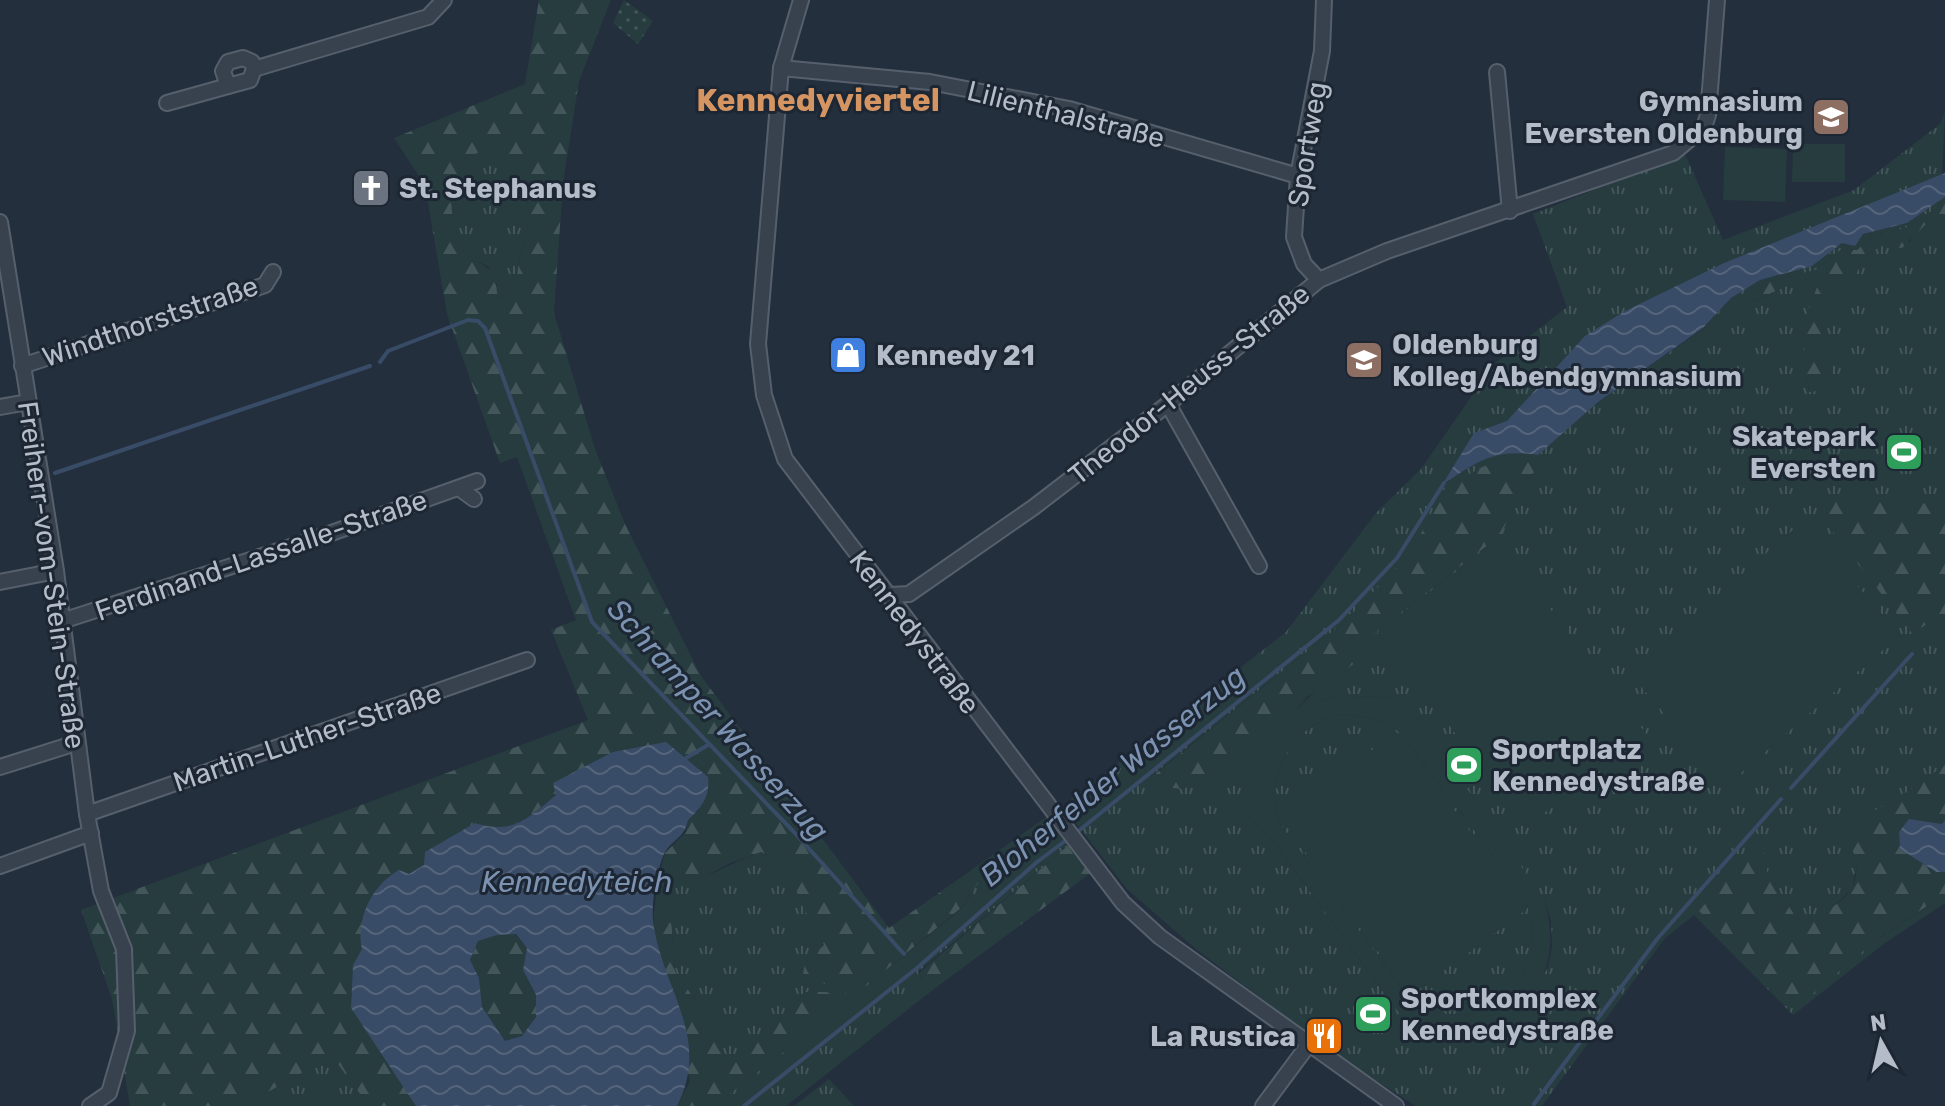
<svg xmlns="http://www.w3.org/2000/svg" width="1945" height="1106" viewBox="0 0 1945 1106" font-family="Rubik,sans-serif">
  <defs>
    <pattern id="grass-tufts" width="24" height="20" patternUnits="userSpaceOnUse" patternTransform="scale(2)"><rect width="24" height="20" fill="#263c3f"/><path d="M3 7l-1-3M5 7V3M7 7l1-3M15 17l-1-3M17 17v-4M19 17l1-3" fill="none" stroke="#435659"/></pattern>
    <pattern id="forest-firs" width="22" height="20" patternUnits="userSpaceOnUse" patternTransform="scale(2)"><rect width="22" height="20" fill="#263c3f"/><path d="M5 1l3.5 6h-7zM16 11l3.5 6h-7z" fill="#435659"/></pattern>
    <pattern id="garden-dots" width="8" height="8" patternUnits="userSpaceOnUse" patternTransform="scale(2)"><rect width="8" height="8" fill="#263c3f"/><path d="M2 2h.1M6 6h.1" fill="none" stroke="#435659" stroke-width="1.8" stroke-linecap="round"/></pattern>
    <pattern id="water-waves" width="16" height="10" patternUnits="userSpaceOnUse" patternTransform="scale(2)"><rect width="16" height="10" fill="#394c67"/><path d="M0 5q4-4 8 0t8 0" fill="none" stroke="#53647b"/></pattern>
  </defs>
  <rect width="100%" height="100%" fill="#242f3e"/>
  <g fill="url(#grass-tufts)" fill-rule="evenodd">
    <path d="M1945 112 1942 175 1724 263 1658 297 1567 355 1507 422 1486 431 1444 484C1479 461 1495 448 1538 455L1598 402 1703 329 1731 298 1760 280 1812 266 1842 243 1863 234 1907 223 1945 197V202L1908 227 1871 238 1857 250 1842 249 1816 270 1764 283 1755 301 1795 282 1821 278 1802 328 1809 392 1833 379C1829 366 1822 348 1823 334 1826 302 1856 285 1864 255L1882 246 1910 242 1917 230 1930 220 1945 223V504H1898L1912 633 1945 614V765L1904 794 1857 866 1852 889 1826 913 1799 922 1767 872 1761 838 1699 911 1880 938 1945 894V903L1885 943 1793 1015 1694 915 1665 938 1542 1106H1416L1332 1052 1196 949 1127 889 1063 806 1286 632 1376 513 1421 469 1494 364 1567 307 1533 214 1685 154 1723 240 1854 190 1940 124ZM1541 467 1520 484 1502 534 1374 633 1294 712 1162 787 1154 774 1344 622 1411 554 1446 487ZM1370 696 1393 698 1544 899 1551 921 1552 947 1548 967 1531 997 1519 1011 1488 1026 1437 1030 1395 1008 1269 835 1239 810 1290 719 1328 698Z"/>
    <path d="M488 150 508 152C525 173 531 205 527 232 524 253 511 266 522 286L496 299 497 285 488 266 466 257C449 214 445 200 465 157Z"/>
    <path d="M1346 714 1377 719 1400 732 1523 895C1561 974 1481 1051 1408 997L1280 824C1263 775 1292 721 1346 714Z"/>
    <path d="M1055 824 1070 844 918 972 930 992 786 1106H714L846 1003 805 992 758 1042 727 1066 713 1026 675 971 671 918 656 896V888C698 886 722 866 761 852L786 862 800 901 824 945 805 963 828 982 853 997 961 909 979 882Z"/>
    <path d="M332 1055 369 1106H243Z"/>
    <path d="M829 1079 854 1106H794Z"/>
  </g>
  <g fill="url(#forest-firs)" fill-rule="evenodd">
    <path d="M539 0H611L579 81 563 183 554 313 595 449 625 524 701 676 889 928 1048 816 1055 824 979 882 961 908 853 997 803 974 805 963 824 945 800 901 786 862 761 852 730 863 687 886 656 888 665 853 686 832 688 820 699 810 557 794C528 818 513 835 475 823L426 852 425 865 409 874 353 965 351 1008 417 1106H369L332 1056 243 1106H130L112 999 81 910 588 720 551 630 576 620 517 457 500 463 447 314 425 185 394 138 525 84ZM488 150 508 152C525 173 531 205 527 232 524 253 512 266 521 286L497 299C498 272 489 266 466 257 449 214 445 200 465 157Z"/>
    <path d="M1945 202V223L1930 220 1902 248 1882 246 1864 255C1856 285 1826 302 1823 335 1822 348 1830 366 1833 379L1825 390 1809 392 1802 328 1820 279 1795 282 1754 301 1752 294 1764 283 1816 270 1842 249 1857 250 1871 238 1908 227Z"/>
    <path d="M1513 456 1540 462 1541 467 1520 484 1502 534 1374 633 1365 656 1308 696 1294 712 1211 778 1183 789 1162 787 1154 775 1344 622 1410 554 1446 487 1482 467Z"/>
    <path d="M1836 501 1945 504V614L1912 633 1822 518Z"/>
    <path d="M1945 765V820L1942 824 1909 819 1899 833 1900 849 1936 872H1945V894L1879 938 1797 1007 1699 911 1761 836 1767 872 1799 922C1824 914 1861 898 1856 864 1855 852 1848 839 1844 828L1904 794Z"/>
    <path d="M1070 844 1092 872 930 992 919 973Z"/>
    <path d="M656 896 671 918 675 971 713 1026 727 1065 758 1042 805 992H827L846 1003 714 1106H677L690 1081 653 926Z"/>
    <path d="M497 934H515L527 948 523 970 536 996V1017L522 1036 505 1041 482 1007 479 978 470 960 478 941Z"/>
  </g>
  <path fill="url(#garden-dots)" d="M624 0 653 21 638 44 613 23Z"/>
  <g fill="#263c3f" fill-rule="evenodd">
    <path d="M1793 144H1845V182H1792Z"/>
    <path d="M1725 147 1787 149 1785 202 1723 200Z"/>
    <path d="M1802 522 1900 635 1727 785 1629 673Z"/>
    <path d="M1497 540 1647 735 1527 826 1377 632Z"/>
    <path d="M1370 696 1393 698 1413 711 1544 899C1560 948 1546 1008 1491 1025 1468 1032 1441 1029 1417 1033L1395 1008 1269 835 1239 810C1246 760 1277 715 1327 699 1340 695 1357 697 1370 696ZM1346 714 1377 719 1400 732 1523 895C1561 974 1481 1051 1408 997L1280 824C1263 775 1292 721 1346 714Z"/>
    <path d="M1397 732 1527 909 1410 996 1280 817Z"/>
  </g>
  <g fill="url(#water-waves)" fill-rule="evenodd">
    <path d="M1945 173V197L1907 223 1863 234 1855 246 1842 243 1812 266 1760 280 1731 298 1703 328 1598 402 1538 455C1494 448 1477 462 1442 485L1474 433 1507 421 1585 336 1625 311 1724 263Z"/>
    <path d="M666 742 708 777C710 797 702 807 688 820 685 838 671 840 664 854 656 872 650 909 654 928 665 992 711 1040 677 1106H416L351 1008 353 965 362 949C355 919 373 884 399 870L409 874 424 865 425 852 475 823C513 835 528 818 556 795L553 783 613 752ZM516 934 527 948 523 970 536 995V1017L522 1036 505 1041 482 1007 479 978 470 960 478 941 497 935Z"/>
    <path d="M1909 819 1942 824 1945 820V872H1936L1900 849 1899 832Z"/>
  </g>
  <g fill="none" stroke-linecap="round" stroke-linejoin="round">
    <g stroke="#394c67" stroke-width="4">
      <path d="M380 362 388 351 468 320 478 321 485 328 592 622 793 831 904 954"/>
      <path d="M55 473 370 366"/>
      <path d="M686 758 708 745"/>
      <path d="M1791 788 1912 654"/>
      <path d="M1076 833 1339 620 1397 558 1444 483"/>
      <path d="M1534 1104 1657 939 1781 799"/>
      <path d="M744 1106 917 968 1037 862 1069 838"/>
    </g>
    <g stroke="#565f6c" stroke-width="18">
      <g id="street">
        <path d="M801 0 781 68 758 344 764 395 785 459 1123 903 1160 937 1396 1106"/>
        <path d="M243 58 252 62 254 69 250 80 228 86 223 71 228 62Z"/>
        <path d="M781 68 930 82 1069 109 1298 176"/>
        <path d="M254 69 428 17 444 0"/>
        <path d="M1497 72 1510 211"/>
        <path d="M167 103 228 86"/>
        <path d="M0 222 56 571 87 814 101 891 124 949 127 1031 109 1093 90 1106"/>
        <path d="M1319 280 1304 264 1294 237 1298 176 1322 51 1324 0"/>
        <path d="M22 366 265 285 273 272"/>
        <path d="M1168 404 1259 566"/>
        <path d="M0 407 28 402"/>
        <path d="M459 488 474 499"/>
        <path d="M0 582 56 571"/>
        <path d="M890 595 909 594 1034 507 1168 404 1319 280 1387 251 1673 153 1704 127 1708 115 1717 0"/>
        <path d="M62 621 309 541 477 481"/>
        <path d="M0 767 76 743"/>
        <path d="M87 814 527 660"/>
        <path d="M0 866 91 833"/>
        <path d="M1263 1106 1309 1044"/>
      </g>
    </g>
    <use href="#street" stroke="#38414e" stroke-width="14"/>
  </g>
  <defs>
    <g id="school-square" transform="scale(2)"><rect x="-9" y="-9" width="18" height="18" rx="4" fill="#8d6e63" stroke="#1d2633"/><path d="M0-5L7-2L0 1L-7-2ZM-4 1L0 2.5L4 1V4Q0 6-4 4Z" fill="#fff"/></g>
    <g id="church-square" transform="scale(2)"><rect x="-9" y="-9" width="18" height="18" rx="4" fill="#6b7280" stroke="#1d2633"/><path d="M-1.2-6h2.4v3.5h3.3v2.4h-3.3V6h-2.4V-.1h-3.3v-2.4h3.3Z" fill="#fff"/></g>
    <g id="shop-square" transform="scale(2)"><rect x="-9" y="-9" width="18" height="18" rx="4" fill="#3f7fe0" stroke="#1d2633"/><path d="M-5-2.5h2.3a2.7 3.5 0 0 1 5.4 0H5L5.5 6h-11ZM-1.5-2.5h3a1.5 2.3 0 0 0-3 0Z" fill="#fff"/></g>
    <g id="stadium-square" transform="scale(2)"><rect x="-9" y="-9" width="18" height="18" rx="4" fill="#2e9e5b" stroke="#1d2633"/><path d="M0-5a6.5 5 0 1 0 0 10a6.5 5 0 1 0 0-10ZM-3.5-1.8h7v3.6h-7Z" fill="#fff"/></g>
    <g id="restaurant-square" transform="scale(2)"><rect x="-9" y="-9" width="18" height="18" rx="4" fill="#e8710a" stroke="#1d2633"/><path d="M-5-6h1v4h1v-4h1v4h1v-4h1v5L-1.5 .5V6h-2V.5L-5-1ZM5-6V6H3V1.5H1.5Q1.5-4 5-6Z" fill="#fff"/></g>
  </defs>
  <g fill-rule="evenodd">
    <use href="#school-square" x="1831" y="117"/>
    <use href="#church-square" x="371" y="188"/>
    <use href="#shop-square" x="848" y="355"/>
    <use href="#school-square" x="1364" y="360"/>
    <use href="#stadium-square" x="1904" y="452"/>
    <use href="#stadium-square" x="1464" y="765"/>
    <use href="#stadium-square" x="1373" y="1014"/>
    <use href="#restaurant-square" x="1324" y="1036"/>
  </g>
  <g text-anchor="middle" stroke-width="6" stroke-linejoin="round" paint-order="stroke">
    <g font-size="28" font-weight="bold" fill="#b4bcc9" stroke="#1d2633" text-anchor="start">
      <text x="1803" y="111" text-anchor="end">Gymnasium<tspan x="1803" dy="32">Eversten Oldenburg</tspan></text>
      <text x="399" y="198">St. Stephanus</text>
      <text x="1392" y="354">Oldenburg<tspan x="1392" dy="32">Kolleg/Abendgymnasium</tspan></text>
      <text x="876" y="365">Kennedy 21</text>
      <text x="1876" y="446" text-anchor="end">Skatepark<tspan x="1876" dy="32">Eversten</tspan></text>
      <text x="1492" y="759">Sportplatz<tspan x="1492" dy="32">Kennedystraße</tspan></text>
      <text x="1401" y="1008">Sportkomplex<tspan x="1401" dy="32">Kennedystraße</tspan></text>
      <text x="1296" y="1046" text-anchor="end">La Rustica</text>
    </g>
    <g font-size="28" fill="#b4bcc9" stroke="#1d2633">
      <text transform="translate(1066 114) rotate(14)" y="10">Lilienthalstraße</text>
      <text transform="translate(1307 144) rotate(-81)" y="10">Sportweg</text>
      <text transform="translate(150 321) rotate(-19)" y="10">Windthorststraße</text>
      <text transform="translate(1189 384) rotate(-39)" y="10">Theodor-Heuss-Straße</text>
      <text transform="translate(261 555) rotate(-19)" y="10">Ferdinand-Lassalle-Straße</text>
      <text transform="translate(52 575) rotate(82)" y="10">Freiherr-vom-Stein-Straße</text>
      <text transform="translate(915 632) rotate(53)" y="10">Kennedystraße</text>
      <text transform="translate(307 737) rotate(-19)" y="10">Martin-Luther-Straße</text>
    </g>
    <g font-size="30" font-style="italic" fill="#7c92b1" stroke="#1d2633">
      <text transform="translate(718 720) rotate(48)" y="10">Schramper Wasserzug</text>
      <text transform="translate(1113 776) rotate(-39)" y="10">Bloherfelder Wasserzug</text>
      <text x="577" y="892">Kennedyteich</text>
    </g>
    <g font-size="32" font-weight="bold" fill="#d59563" stroke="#1d2633">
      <text x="818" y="111">Kennedyviertel</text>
    </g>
  </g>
  <g transform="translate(1881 1042) rotate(352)" stroke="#1d2633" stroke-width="6" paint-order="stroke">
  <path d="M0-6L14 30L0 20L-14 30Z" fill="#b4bcc9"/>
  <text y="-12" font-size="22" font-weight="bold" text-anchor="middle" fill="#b4bcc9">N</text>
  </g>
</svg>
